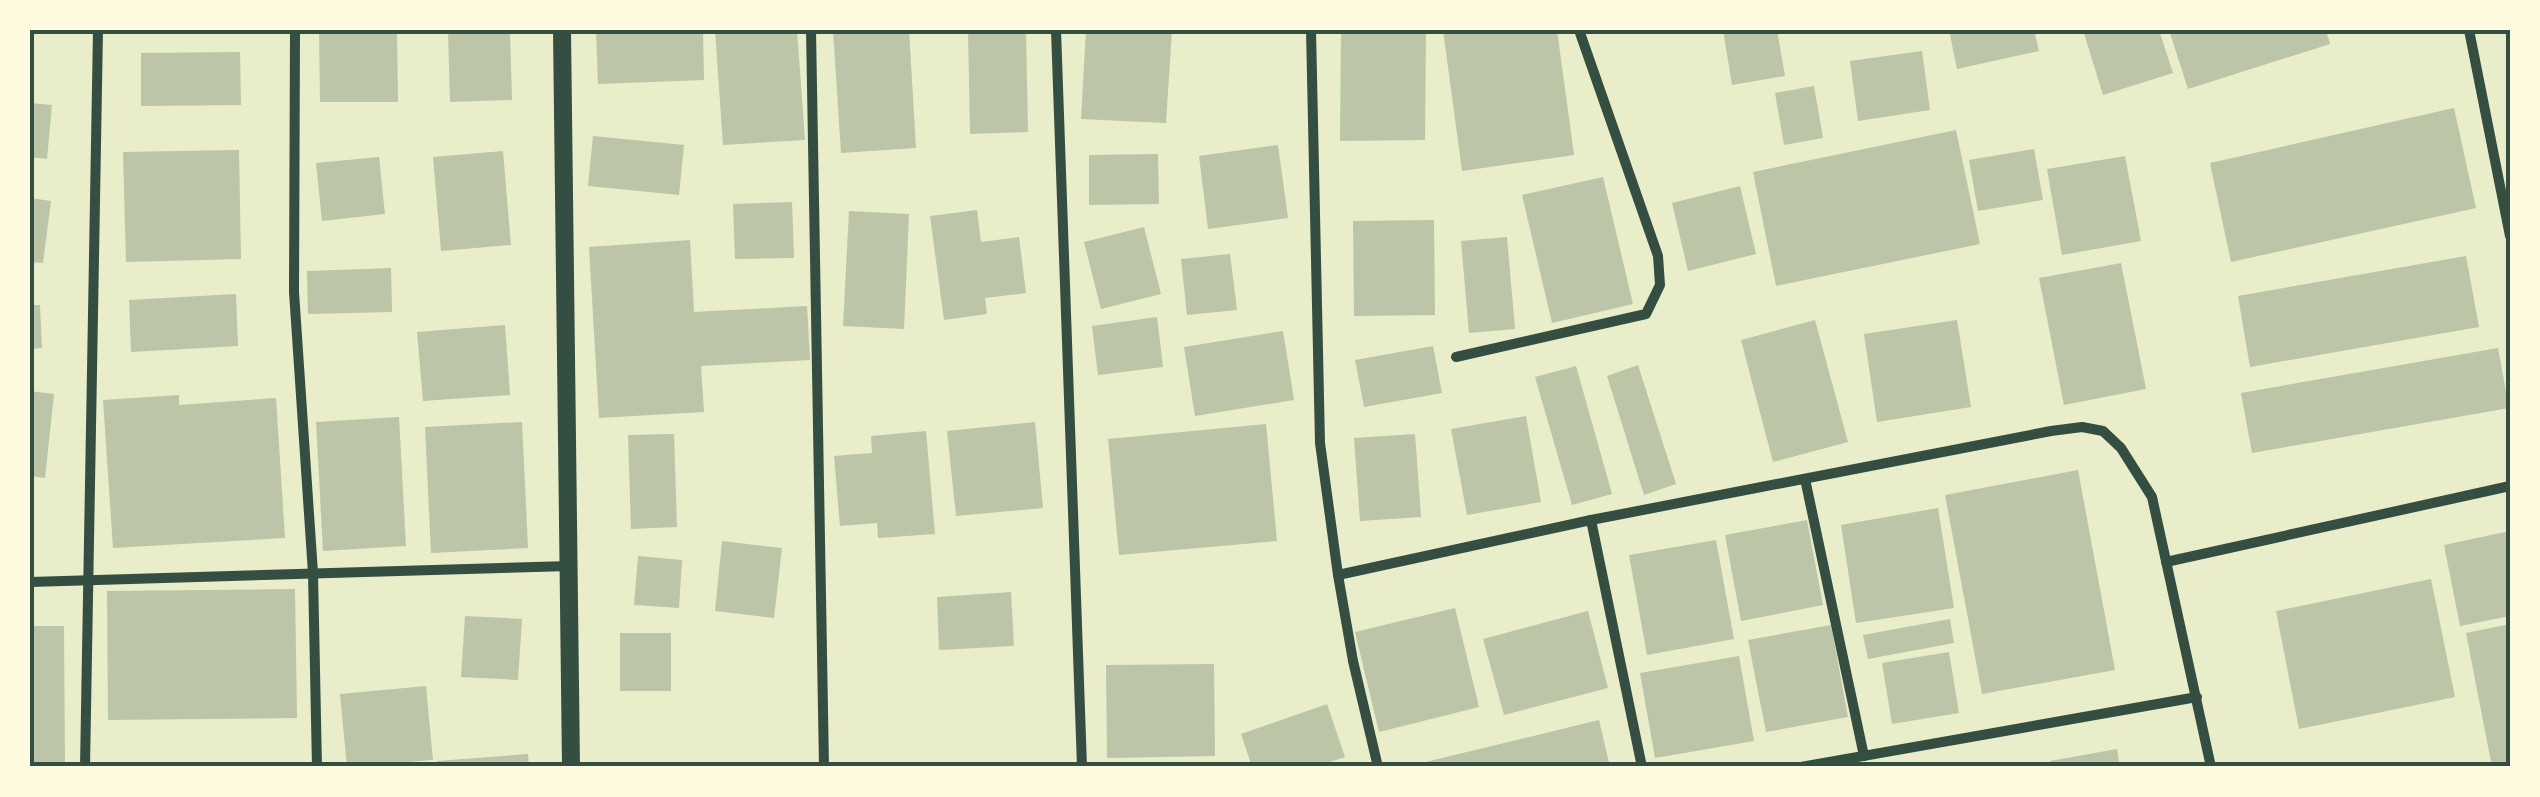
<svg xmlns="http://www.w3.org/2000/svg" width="2540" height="797" viewBox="0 0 2540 797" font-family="'Fira Sans',sans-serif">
  <rect width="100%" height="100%" fill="#e9edc9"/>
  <g fill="#bcc5a7">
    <path d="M319 30H397L398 102H320Z"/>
    <path d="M448 30H510L512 100 450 102Z"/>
    <path d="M596 30H703L704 80 598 84Z"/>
    <path d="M715 30H797L805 140 723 145Z"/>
    <path d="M833 30H909L916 148 841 153Z"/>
    <path d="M968 30H1026L1028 132 970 134Z"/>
    <path d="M1086 30H1172L1166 123 1081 119Z"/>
    <path d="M1341 30H1426L1425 140 1340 141Z"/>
    <path d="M1443 30H1557L1574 155 1462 171Z"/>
    <path d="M1723 30H1777L1785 76 1732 85Z"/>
    <path d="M1949 30H2034L2039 51 1957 69Z"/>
    <path d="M2083 30H2159L2173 73 2103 95Z"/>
    <path d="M2169 30H2326L2330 44 2188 89Z"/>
    <path d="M1922 51 1930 110 1858 121 1850 61Z"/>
    <path d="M240 52 241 105 141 106V53Z"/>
    <path d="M1814 86 1823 138 1784 145 1775 93Z"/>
    <path d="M30 103 52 105 47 159 30 157Z"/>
    <path d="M2454 108 2476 208 2231 262 2210 163Z"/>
    <path d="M1956 130 1980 244 1776 286 1753 172Z"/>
    <path d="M593 136 684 145 679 195 588 186Z"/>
    <path d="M1278 145 1288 218 1208 229 1199 156Z"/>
    <path d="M2034 149 2043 200 1978 211 1969 160Z"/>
    <path d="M239 150 241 259 126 262 123 152Z"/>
    <path d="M503 151 511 245 441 251 433 157Z"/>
    <path d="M1158 154 1159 204 1089 205V155Z"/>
    <path d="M2125 156 2141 241 2062 255 2047 169Z"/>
    <path d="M379 157 385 214 322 221 316 163Z"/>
    <path d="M1603 177 1633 304 1552 323 1522 195Z"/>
    <path d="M1740 186 1756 254 1688 271 1672 203Z"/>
    <path d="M30 198 51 201 43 263 30 262Z"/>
    <path d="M792 202 794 258 735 259 733 204Z"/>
    <path d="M977 210 981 242 1019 237 1026 293 985 298 987 314 944 320 930 216Z"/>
    <path d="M849 211 909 214 904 329 843 326Z"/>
    <path d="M1434 220 1435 315 1354 316 1353 221Z"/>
    <path d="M1144 227 1161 294 1101 309 1084 242Z"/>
    <path d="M1507 237 1515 329 1469 333 1461 241Z"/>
    <path d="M690 240 694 312 807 306 810 360 701 366 704 412 599 418 589 247Z"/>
    <path d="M1230 254 1237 310 1187 315 1181 259Z"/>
    <path d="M2466 256 2479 327 2250 367 2238 296Z"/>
    <path d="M2121 263 2146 389 2064 405 2039 278Z"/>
    <path d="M391 268 392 312 308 314 307 271Z"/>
    <path d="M236 294 238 346 131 352 129 300Z"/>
    <path d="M30 305H40L42 348 30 349Z"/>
    <path d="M1157 317 1163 367 1098 375 1092 326Z"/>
    <path d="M1815 320 1848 442 1773 462 1741 340Z"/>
    <path d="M1957 320 1971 407 1877 422 1864 334Z"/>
    <path d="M505 325 510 395 423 401 417 332Z"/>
    <path d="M1283 331 1294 400 1195 416 1184 347Z"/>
    <path d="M1433 346 1442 393 1364 407 1355 360Z"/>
    <path d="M2498 348 2509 408 2252 453 2241 393Z"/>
    <path d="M1638 365 1676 484 1644 495 1607 376Z"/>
    <path d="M1576 366 1612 494 1572 505 1535 377Z"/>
    <path d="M30 391 54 394 45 478 30 476Z"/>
    <path d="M179 395V405L276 398 285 538 113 548 103 400Z"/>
    <path d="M1526 416 1541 502 1467 515 1451 429Z"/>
    <path d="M399 417 406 546 323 551 316 422Z"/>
    <path d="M522 422 528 548 431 553 425 427Z"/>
    <path d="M1035 422 1043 508 956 516 947 431Z"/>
    <path d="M1266 424 1277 541 1119 555 1108 439Z"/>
    <path d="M926 431 935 534 878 538 877 523 840 526 834 456 872 453 871 436Z"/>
    <path d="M674 434 677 527 631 529 628 435Z"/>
    <path d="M1415 434 1421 517 1360 521 1354 438Z"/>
    <path d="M2078 470 2115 670 1982 694 1945 495Z"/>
    <path d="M1938 508 1954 608 1856 623 1841 525Z"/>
    <path d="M1807 520 1823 605 1741 621 1725 535Z"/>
    <path d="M2510 531V616L2460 626 2444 545Z"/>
    <path d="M1716 540 1734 639 1647 655 1629 555Z"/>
    <path d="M722 541 782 548 774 618 715 611Z"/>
    <path d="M638 556 682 560 679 608 634 605Z"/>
    <path d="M2431 579 2455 697 2299 729 2276 611Z"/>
    <path d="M295 589 297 718 108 720 107 591Z"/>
    <path d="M1011 592 1014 646 939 650 937 597Z"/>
    <path d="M1455 608 1479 707 1379 732 1355 632Z"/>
    <path d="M1588 611 1608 688 1504 715 1483 639Z"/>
    <path d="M465 616 522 619 518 680 461 677Z"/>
    <path d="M1950 619 1954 643 1868 659 1863 635Z"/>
    <path d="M2510 624V767H2492L2466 633Z"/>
    <path d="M1831 625 1848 717 1766 732 1748 640Z"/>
    <path d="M30 626H64L65 767H30Z"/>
    <rect x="620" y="633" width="51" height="58"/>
    <path d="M1949 652 1959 713 1892 724 1882 663Z"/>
    <path d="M1739 656 1754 741 1655 758 1640 673Z"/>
    <path d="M1214 664 1215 756 1107 758 1106 665Z"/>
    <path d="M426 686 433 760 347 767 340 694Z"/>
    <path d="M1327 704 1345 757 1315 767H1252L1241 734Z"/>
    <path d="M1599 720 1610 767H1409V766Z"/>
    <path d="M2117 749 2120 767H2051L2050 761Z"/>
    <path d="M528 754 529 767H437V761Z"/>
  </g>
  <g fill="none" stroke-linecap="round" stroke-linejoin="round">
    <g stroke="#344e41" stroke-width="10">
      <path d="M295 30 294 292 313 573 317 767"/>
      <path d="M811 30 824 767"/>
      <path d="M1056 30 1082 767"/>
      <path d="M1311 30 1320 443 1338 575 1591 520 2051 431 2082 427 2103 431 2121 448 2152 497 2211 767"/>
      <path d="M2469 30 2510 236"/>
      <path d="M1456 357 1646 314 1660 285 1658 256 1579 30"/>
      <path d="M1805 479 1864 756"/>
      <path d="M1591 520 1642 767"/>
      <path d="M2166 562 2510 486"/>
      <path d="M1338 575 1353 661 1378 767"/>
      <path d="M30 582 570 566"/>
      <path d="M85 767 98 30"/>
      <path d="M1801 767 2197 697"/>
    </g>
    <path stroke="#344e41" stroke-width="18" d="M562 30 571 767"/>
  </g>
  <rect width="2540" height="797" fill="none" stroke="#fefae0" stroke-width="65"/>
  <rect x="32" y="32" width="2476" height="732" fill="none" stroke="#344e41" stroke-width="4"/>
</svg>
